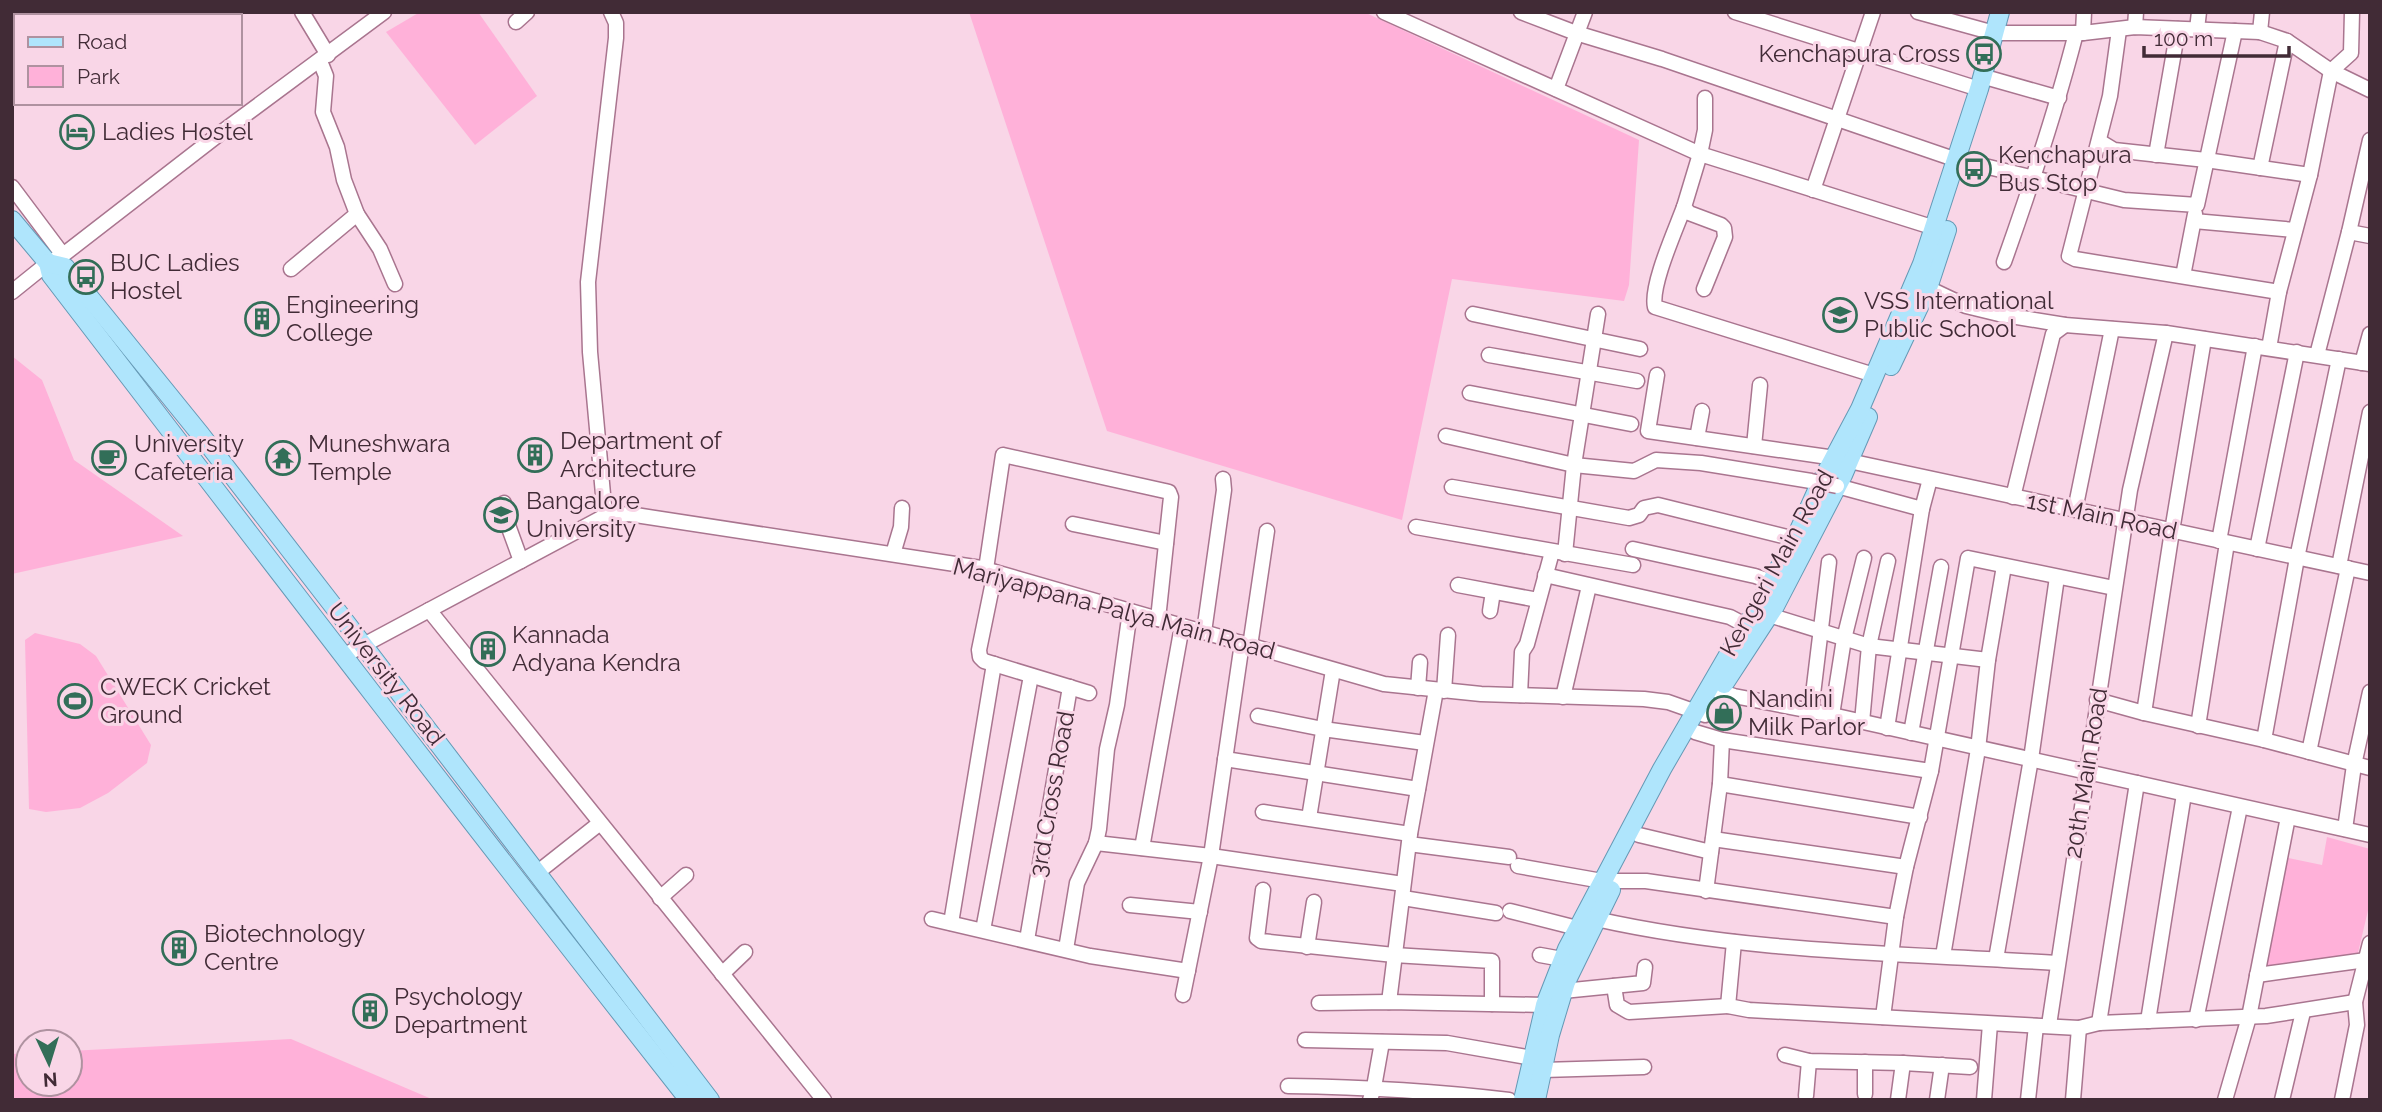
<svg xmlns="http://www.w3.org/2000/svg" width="2382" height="1112" viewBox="0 0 2382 1112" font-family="Raleway,sans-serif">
  <rect width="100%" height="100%" fill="#f9d6e7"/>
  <g fill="#ffb1d9">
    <path d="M12 12H114L112 16H16V25L12 21Z"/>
    <path d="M420 12H478L537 96 475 145 386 32Z"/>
    <path d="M969 12H1364L1639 140 1629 285 1624 301 1452 279 1402 520 1107 431Z"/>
    <path d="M12 356 42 380 74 460 183 536 12 574Z"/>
    <path d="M35 633 80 644 96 656 151 745 147 763 108 793 80 808 46 812 29 809 25 640Z"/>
    <path d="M2327 837 2370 849V902L2357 957 2263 968 2283 857 2322 865Z"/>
    <path d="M291 1039 434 1100H12V1054L28 1053V1084H70V1051Z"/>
  </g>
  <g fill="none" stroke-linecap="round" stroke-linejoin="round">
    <g stroke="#a9758f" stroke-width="17">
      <g id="minor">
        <path d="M302 12 328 55"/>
        <path d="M1384 12 1700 154 1935 228"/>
        <path d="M1521 12 1576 33 1662 59 1957 160"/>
        <path d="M1735 12 1979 89"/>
        <path d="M1918 12 1994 33H2083L2135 27 2260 32 2287 41 2331 71 2370 90"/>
        <path d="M516 22 527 12"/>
        <path d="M2135 27 2136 12"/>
        <path d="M2197 29 2199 12"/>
        <path d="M2119 30 2110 96 2069 256 2075 259 2279 292 2310 175 2331 71 2351 53 2352 12"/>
        <path d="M2260 32 2262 12"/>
        <path d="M2083 33 2084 12"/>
        <path d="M320 61 326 76 323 112 337 147 344 180 357 214 380 249 395 284"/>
        <path d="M1992 79 2059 98"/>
        <path d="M1556 89 1585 12"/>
        <path d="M2099 141 2114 150 2206 160 2310 175"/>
        <path d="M2156 155 2178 29"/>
        <path d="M1968 162 2124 200 2197 205 2235 31"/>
        <path d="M2260 168 2287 41"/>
        <path d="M12 187 63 255"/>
        <path d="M1813 190 1873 12"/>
        <path d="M1684 207C1676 229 1650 286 1655 307L1874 375"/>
        <path d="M2194 221 2295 230"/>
        <path d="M2349 232 2370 236"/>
        <path d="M2004 262C2031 186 2056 111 2076 33"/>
        <path d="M291 269 357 214"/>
        <path d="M2183 276 2195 214"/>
        <path d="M1928 288 1966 306 1999 314 2065 325 2166 333 2370 364"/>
        <path d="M1704 289 1725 237 1724 228 1721 225 1689 213 1684 207 1700 154 1705 130V98"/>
        <path d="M12 292 48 263 63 255 218 135 384 12"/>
        <path d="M1473 314 1640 349"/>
        <path d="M2269 348 2279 292"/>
        <path d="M1489 355 1637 381"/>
        <path d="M2317 355 2349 232 2370 140"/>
        <path d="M2362 363 2370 334"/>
        <path d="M1657 375 1648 431 1835 458 2370 573"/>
        <path d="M1470 393 1631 424"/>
        <path d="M1446 436 1574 465 1634 471 1656 460 1701 463 1811 481"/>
        <path d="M1697 438 1702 411"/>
        <path d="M1754 446 1760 385"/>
        <path d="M1837 486 1922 509 1930 479"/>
        <path d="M1452 487 1629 518 1639 515 1644 508 1658 505 1795 539"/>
        <path d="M2013 497 2053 334 2065 325"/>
        <path d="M504 503 509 528 521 561"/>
        <path d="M2075 510 2112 329"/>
        <path d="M605 516 590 352 588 282 616 38V23L611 12"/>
        <path d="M1073 524 1166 543"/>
        <path d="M1416 527 1633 565"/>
        <path d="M2219 541 2255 346"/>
        <path d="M1633 549 1755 576 1772 582"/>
        <path d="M2257 549 2297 352"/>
        <path d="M893 554 901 527 902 508"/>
        <path d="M1565 554 1574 465 1598 314"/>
        <path d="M2339 566 2370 412"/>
        <path d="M986 569 1003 455 1165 491 1169 492 1171 497 1158 619"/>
        <path d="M995 572 979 650 980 657 984 661 1089 693"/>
        <path d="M1545 575 1730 617 1747 626"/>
        <path d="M1458 585 1538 600"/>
        <path d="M429 610 824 1100"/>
        <path d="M1490 611 1493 592"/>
        <path d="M1769 615 1869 646 1988 660"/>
        <path d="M1204 632 1224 490 1223 479"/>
        <path d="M1250 646 1267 531"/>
        <path d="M345 655 605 516 629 514 981 568 1384 684 1481 694 1644 699 1668 702 1705 715"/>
        <path d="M1418 688 1420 662"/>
        <path d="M1709 688 1734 696 1832 715 2370 835"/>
        <path d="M1444 691 1448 635"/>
        <path d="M1520 695 1522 652 1527 644 1552 552"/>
        <path d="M1563 697 1589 586"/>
        <path d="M2097 700 2144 713 2264 740 2370 768"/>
        <path d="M1811 711 1829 562"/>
        <path d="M2144 713 2172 531 2204 339"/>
        <path d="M1832 715 1844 639 1864 558"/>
        <path d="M1258 716 1323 729 1425 743"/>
        <path d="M1862 722 1869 646 1888 561"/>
        <path d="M2198 726 2227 543"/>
        <path d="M1887 728 1922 509"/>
        <path d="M1695 732 1722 740 1931 771"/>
        <path d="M1911 733 1941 567"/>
        <path d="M2264 740 2297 558 2339 359"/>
        <path d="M2309 752 2348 568"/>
        <path d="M1225 759 1418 789"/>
        <path d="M1720 784 1920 817"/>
        <path d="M1263 812 1410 834"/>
        <path d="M1309 818 1333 670"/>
        <path d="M2345 829 2354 765 2370 692"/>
        <path d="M1639 835 1711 852"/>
        <path d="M1713 839 1906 867"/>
        <path d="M1096 843 1211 856 1403 884"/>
        <path d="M1409 844 1509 857"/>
        <path d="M1142 848 1182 626"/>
        <path d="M1518 866 1602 881"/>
        <path d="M538 872 600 823"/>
        <path d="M1615 881H1646L1896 917"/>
        <path d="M1263 890 1257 938 1261 941 1394 955 1492 961V1004"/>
        <path d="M1706 891 1720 784 1722 740"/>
        <path d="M660 898 686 875"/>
        <path d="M1403 898 1496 913"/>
        <path d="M1130 905 1200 912"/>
        <path d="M1510 911 1577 928"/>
        <path d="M932 919 1090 956 1188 971"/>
        <path d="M1596 919C1747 953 1903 953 2057 963"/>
        <path d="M951 923 994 664"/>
        <path d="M983 930 1031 676"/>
        <path d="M1027 940 1070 687"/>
        <path d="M1734 942 1728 1006 1749 1010 2079 1028 2099 1023 2266 1016 2355 1002"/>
        <path d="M1307 947 1314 902"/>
        <path d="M1066 949 1077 883 1096 843 1099 829 1107 749 1117 705 1130 611"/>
        <path d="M1540 955 1562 959"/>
        <path d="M1943 956 1978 749 1988 660 2004 566"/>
        <path d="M1996 959 2031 759 2057 577"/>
        <path d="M722 974 745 952"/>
        <path d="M2257 975 2366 960"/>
        <path d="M1614 986 1617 1005 1629 1012 1728 1006"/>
        <path d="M1563 991 1643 983 1645 967"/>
        <path d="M1183 995 1211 856 1242 643"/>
        <path d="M1389 1002 1410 834 1436 690"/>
        <path d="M1319 1003 1389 1002 1545 1005"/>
        <path d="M1883 1017 1896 917 1906 867 1931 771 1968 558 2114 588"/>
        <path d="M2196 1020 2240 807"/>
        <path d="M2148 1021 2184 794"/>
        <path d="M2099 1023 2137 783"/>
        <path d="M2049 1025 2130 490 2166 333"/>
        <path d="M1305 1040 1447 1043 1532 1058"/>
        <path d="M1785 1055 1809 1061 1903 1063 1970 1067"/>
        <path d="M1543 1070 1644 1067"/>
        <path d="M1288 1086C1362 1087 1435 1091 1509 1100"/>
        <path d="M1865 1094V1062"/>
        <path d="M1806 1096 1809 1061"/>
        <path d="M1370 1100 1374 1087 1382 1042"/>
        <path d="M1898 1100 1903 1063"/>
        <path d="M1937 1100 1942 1065"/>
        <path d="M1984 1100 1990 1024"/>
        <path d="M2028 1100 2036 1026"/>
        <path d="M2073 1100 2079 1028"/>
        <path d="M2225 1100 2249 1017 2288 817"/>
        <path d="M2282 1100 2303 1012"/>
        <path d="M2342 1100 2357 1025 2355 1002 2370 943"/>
      </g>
    </g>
    <g stroke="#6599b5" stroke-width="20">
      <g id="major">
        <path d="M12 220 48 263 51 275 64 292C271 562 478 832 689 1100"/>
        <path d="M48 263 65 267 201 435 341 616 710 1100"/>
        <path d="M1891 366 1928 288 1947 230"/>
        <path d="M1724 684 1775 606 1843 475 1868 417"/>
        <path d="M1523 1100 1545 1005 1567 949 1662 769 1731 650 1747 626 1795 539 1819 486 1860 409 1922 264 1979 89 2000 12"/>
        <path d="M1536 1100 1550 1035 1566 982 1611 890"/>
      </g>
    </g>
    <use href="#minor" stroke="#fff" stroke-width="14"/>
    <use href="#major" stroke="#afe5fc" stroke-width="18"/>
    <g stroke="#a9758f" stroke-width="17" stroke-linecap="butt">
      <path id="minor-bridge" d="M1811 481 1837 486"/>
    </g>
    <use href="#minor-bridge" stroke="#fff" stroke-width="14"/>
  </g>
  <defs>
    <g id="bus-ring" transform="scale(1.75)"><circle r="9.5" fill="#f9d6e7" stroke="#326e58" stroke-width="1.5"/><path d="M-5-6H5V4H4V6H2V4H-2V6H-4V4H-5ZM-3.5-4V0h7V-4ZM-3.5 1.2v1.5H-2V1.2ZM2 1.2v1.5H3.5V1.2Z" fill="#326e58"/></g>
    <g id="hotel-ring" transform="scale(1.75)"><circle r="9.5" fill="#f9d6e7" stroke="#326e58" stroke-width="1.5"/><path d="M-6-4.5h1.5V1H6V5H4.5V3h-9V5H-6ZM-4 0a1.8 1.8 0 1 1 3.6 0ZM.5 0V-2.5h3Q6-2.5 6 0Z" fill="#326e58"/></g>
    <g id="school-ring" transform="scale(1.75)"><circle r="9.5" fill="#f9d6e7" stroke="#326e58" stroke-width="1.5"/><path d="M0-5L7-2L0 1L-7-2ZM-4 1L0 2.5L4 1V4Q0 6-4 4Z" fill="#326e58"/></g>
    <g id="building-ring" transform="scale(1.75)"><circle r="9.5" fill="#f9d6e7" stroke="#326e58" stroke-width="1.5"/><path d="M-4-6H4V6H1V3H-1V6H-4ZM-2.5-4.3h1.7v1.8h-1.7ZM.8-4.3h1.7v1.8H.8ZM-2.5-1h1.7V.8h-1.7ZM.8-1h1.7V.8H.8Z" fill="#326e58"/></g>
    <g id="cafe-ring" transform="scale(1.75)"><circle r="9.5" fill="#f9d6e7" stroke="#326e58" stroke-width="1.5"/><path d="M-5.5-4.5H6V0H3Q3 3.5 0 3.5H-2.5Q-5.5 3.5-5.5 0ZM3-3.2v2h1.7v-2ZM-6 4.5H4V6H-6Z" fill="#326e58"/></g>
    <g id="temple-ring" transform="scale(1.75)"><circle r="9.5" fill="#f9d6e7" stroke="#326e58" stroke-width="1.5"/><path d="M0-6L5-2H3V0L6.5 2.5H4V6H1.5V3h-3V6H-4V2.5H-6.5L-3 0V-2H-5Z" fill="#326e58"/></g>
    <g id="university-ring" transform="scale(1.75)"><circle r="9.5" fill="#f9d6e7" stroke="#326e58" stroke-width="1.5"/><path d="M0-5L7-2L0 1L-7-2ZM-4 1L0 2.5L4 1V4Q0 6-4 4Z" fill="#326e58"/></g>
    <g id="stadium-ring" transform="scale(1.75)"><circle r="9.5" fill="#f9d6e7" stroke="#326e58" stroke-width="1.5"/><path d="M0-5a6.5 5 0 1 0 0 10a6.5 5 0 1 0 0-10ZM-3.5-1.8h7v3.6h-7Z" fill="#326e58"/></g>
    <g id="shop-ring" transform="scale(1.75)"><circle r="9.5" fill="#f9d6e7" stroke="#326e58" stroke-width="1.5"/><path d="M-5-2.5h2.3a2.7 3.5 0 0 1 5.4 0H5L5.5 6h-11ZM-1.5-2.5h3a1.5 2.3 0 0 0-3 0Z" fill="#326e58"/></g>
  </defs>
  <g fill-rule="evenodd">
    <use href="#bus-ring" x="1984" y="54"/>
    <use href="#hotel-ring" x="77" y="132"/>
    <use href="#bus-ring" x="1974" y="169"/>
    <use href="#bus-ring" x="86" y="277"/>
    <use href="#school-ring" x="1840" y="315"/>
    <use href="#building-ring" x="262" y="319"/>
    <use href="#building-ring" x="535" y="455"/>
    <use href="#cafe-ring" x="109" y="458"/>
    <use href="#temple-ring" x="283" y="458"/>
    <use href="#university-ring" x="501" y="515"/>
    <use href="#building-ring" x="488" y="649"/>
    <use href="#stadium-ring" x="75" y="701"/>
    <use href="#shop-ring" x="1724" y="713"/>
    <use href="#building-ring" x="179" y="948"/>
    <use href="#building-ring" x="370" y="1011"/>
  </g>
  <g text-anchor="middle" stroke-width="6" stroke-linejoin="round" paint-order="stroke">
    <g font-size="24" fill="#412b36" stroke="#f9d6e7" text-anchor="start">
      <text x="1960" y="62" text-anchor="end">Kenchapura Cross</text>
      <text x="102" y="140">Ladies Hostel</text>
      <text x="1998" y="163">Kenchapura<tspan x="1998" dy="28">Bus Stop</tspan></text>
      <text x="110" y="271">BUC Ladies<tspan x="110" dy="28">Hostel</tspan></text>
      <text x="1864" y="309">VSS International<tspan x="1864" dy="28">Public School</tspan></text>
      <text x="286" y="313">Engineering<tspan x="286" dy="28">College</tspan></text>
      <text x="560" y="449">Department of<tspan x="560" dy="28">Architecture</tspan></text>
      <text x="134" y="452">University<tspan x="134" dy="28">Cafeteria</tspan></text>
      <text x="308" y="452">Muneshwara<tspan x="308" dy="28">Temple</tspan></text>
      <text x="526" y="509">Bangalore<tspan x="526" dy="28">University</tspan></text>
      <text x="512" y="643">Kannada<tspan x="512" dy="28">Adyana Kendra</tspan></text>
      <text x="100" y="695">CWECK Cricket<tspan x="100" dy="28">Ground</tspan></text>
      <text x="1748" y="707">Nandini<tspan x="1748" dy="28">Milk Parlor</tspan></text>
      <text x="204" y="942">Biotechnology<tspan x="204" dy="28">Centre</tspan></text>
      <text x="394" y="1005">Psychology<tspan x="394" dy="28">Department</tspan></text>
    </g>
    <g font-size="24" fill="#412b36" stroke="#f9d6e7">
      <text transform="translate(2102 516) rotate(12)" y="8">1st Main Road</text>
      <text transform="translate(1777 563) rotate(-61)" y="8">Kengeri Main Road</text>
      <text transform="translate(1114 609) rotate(15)" y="8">Mariyappana Palya Main Road</text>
      <text transform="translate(386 674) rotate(52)" y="8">University Road</text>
      <text transform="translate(2086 773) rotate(-81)" y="8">20th Main Road</text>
      <text transform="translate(1052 794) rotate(-80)" y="8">3rd Cross Road</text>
    </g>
  </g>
  <rect width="2382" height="1112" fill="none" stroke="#412b36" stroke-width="28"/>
  <rect x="14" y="14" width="228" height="91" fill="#f9d6e7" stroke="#af92a0" stroke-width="2"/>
  <rect x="28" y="37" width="35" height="10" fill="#afe5fc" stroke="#af92a0" stroke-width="2"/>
  <text x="77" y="49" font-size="21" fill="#412b36">Road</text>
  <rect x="28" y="66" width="35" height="21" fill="#ffb1d9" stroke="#af92a0" stroke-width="2"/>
  <text x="77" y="84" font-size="21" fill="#412b36">Park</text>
  <g transform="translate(49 1063) rotate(176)"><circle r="33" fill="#f9d6e7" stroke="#af92a0" stroke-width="2"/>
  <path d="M0-5L12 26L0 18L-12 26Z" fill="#326e58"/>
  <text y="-10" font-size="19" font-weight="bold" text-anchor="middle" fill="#412b36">N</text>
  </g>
  <path d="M2144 46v10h145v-10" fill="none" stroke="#412b36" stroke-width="3.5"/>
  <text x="2154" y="46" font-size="21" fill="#412b36" stroke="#f9d6e7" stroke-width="5" paint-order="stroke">100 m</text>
</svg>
